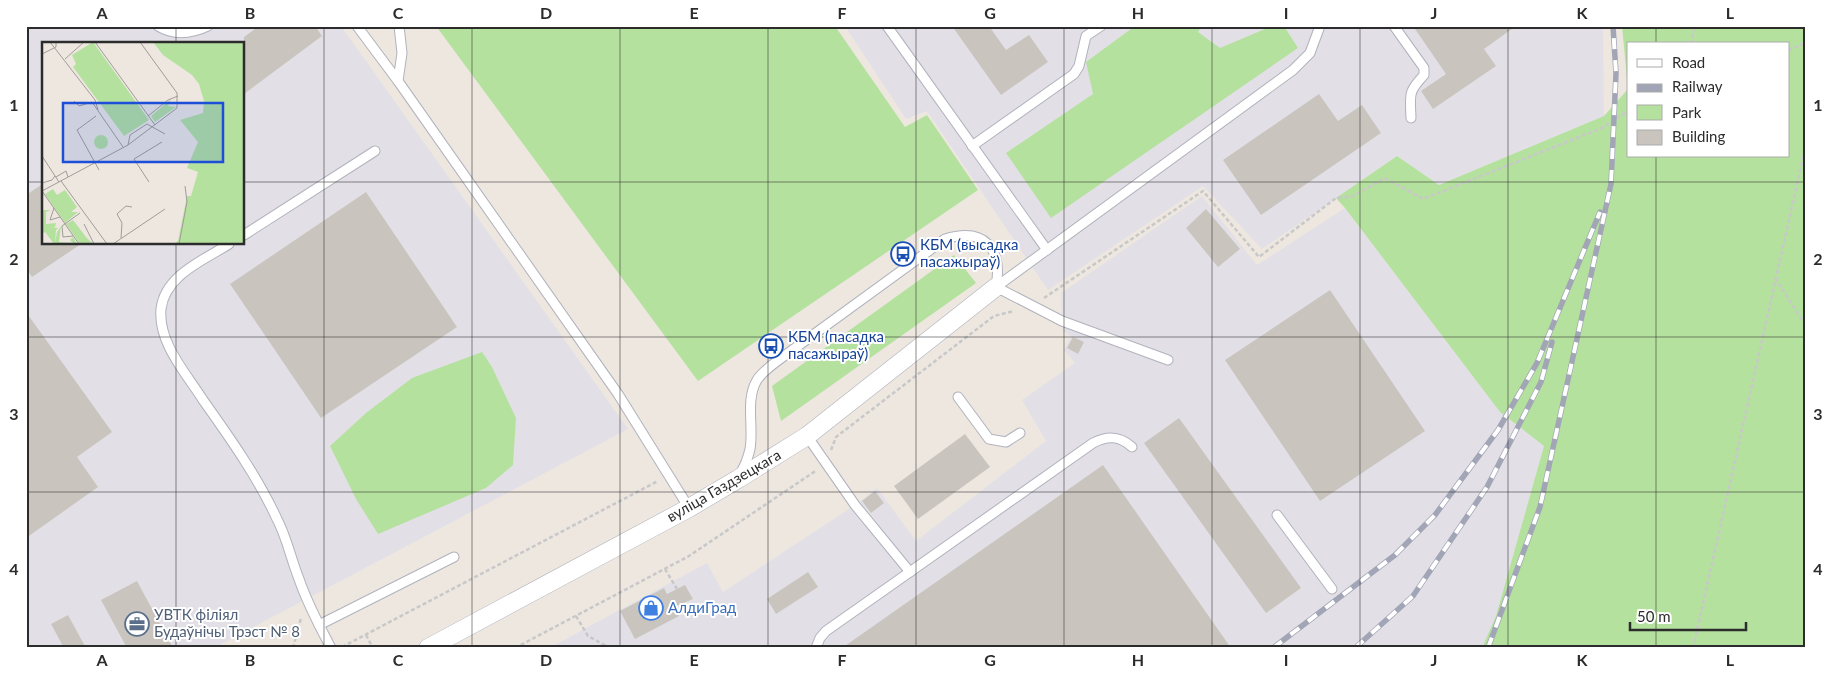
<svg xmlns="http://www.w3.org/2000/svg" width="1832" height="674" viewBox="0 0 1832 674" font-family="Lato,sans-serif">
  <rect width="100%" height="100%" fill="#ede7e0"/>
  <g fill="#e2e0e6" fill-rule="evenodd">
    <path d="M26 26H341L628 429 214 648H26ZM44 44H244V244H44Z"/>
    <path d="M845 26H1603L1604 116 1439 185 1397 156 1262 249 1203 186 1048 290 927 111 906 119Z"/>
    <path d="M1202 196 1257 265 1345 208 1500 412 1544 446 1496 616 1482 648H549L707 563 723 592 855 505 877 488 916 541 1046 441 1022 400 1075 363 1064 350 1071 336 1063 331 1061 293Z"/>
  </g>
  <g fill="#b5e19f" fill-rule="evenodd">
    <path d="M436 26H835L905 127 927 115 978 190 698 381Z"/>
    <path d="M1135 26H1202L1198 32 1220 48 1272 26H1284L1298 48 1051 218 1006 153 1093 94 1086 62Z"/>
    <path d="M1622 26H1806V648H1482L1496 616 1544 446 1500 412 1345 208 1336 198 1397 156 1439 185 1604 116 1628 89ZM1628 44H1788V156H1628Z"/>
    <path d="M954 255 976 283 781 421 772 386Z"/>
    <path d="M482 352 492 367 516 418 513 465 486 488 378 534 356 499 330 446 366 413 412 378Z"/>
  </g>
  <g fill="#c9c5be">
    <path d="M259 26H315L322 36 244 94V37Z"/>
    <path d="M952 26H989L1006 50 1029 35 1048 62 1001 95Z"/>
    <path d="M1413 26H1516L1484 49 1496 66 1433 109 1421 91 1446 74Z"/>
    <path d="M1319 94 1338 121 1362 105 1381 133 1261 215 1223 160Z"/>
    <path d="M44 183V244H81L32 277 26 268V195Z"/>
    <path d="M366 192 457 327 321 418 230 284Z"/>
    <path d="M1206 209 1240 249 1218 267 1186 228Z"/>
    <path d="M1330 290 1425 431 1320 501 1225 360Z"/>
    <path d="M26 312 112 432 77 457 98 487 26 538Z"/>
    <path d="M1073 337 1084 342 1078 354 1067 348Z"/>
    <path d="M1179 418 1301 588 1266 613 1144 443Z"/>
    <path d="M965 434 990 467 918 519 894 486Z"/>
    <path d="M1103 465 1231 648H842Z"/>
    <path d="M875 491 884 503 871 513 862 501Z"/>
    <path d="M808 572 818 587 776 614 767 599Z"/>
    <path d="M137 581 173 648H127L101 600Z"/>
    <path d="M685 585 693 599 674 607 679 616 635 639 620 611 664 588 667 594Z"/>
    <path d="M68 615 86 648H64L51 624Z"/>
  </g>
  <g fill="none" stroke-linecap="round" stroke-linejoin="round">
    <g stroke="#b0b2bc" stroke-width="11">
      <g id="lane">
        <path d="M158 26C174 36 191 34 208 26"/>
        <path d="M357 26 398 81 618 394 689 508"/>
        <path d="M887 26 1047 250"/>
        <path d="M1394 26 1424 68V75C1408 92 1410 94 1411 118"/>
        <path d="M398 81 402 53 399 26"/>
        <path d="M972 146 1074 74 1079 66 1086 36 1101 26"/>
        <path d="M244 235 375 151"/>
        <path d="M229 244C204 260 165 275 161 309 158 343 186 373 203 400 230 438 257 476 277 519 287 538 291 559 299 579 307 603 319 625 331 648"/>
        <path d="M996 287 1293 70 1310 53 1320 26"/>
        <path d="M996 287 1062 321 1168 360"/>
        <path d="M958 397 989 439 1006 442 1020 433"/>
        <path d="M807 436 855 505 910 572"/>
        <path d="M740 474C745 466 748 458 750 449 754 427 745 400 757 380 763 371 772 365 780 359L945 239C984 227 1003 248 996 287"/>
        <path d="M1277 515 1332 589"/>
        <path d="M319 625 454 557"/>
        <path d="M816 648 820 638 826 631 1093 443C1108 435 1120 436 1132 447"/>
      </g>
    </g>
    <g stroke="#b0b2bc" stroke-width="19">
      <path id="street" d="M428 648 689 508 738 479 807 436 996 287"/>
    </g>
    <g stroke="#c8c8c8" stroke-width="2.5" stroke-dasharray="4 2.5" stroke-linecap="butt">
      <path d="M1691 44 1695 26"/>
      <path d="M1788 50 1806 43"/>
      <path d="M1775 278 1806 326"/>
      <path d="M1044 298 1203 191 1259 257 1336 198 1353 196 1385 178 1423 199 1602 128 1628 111"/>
      <path d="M831 450 836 437 994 316 1014 311"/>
      <path d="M665 569 677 589"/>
      <path d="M576 616 588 636 610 648"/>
      <path d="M366 635 373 648"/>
      <path d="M342 647 658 481"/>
      <path d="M293 648 301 618"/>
      <path d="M515 648 689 556 817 470"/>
      <path d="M1693 648 1806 144"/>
    </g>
    <use href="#lane" stroke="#fff" stroke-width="9"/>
    <use href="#street" stroke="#fff" stroke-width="18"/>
    <g stroke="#a2a5b6" stroke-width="5.5">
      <g id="rail">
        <path d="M1273 648 1395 555 1435 515 1498 430 1537 363 1600 212"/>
        <path d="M1355 648 1413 596 1487 487 1541 382 1552 342"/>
        <path d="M1488 648 1540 507 1611 184 1616 73 1613 26"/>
      </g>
    </g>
    <use href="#rail" stroke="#fff" stroke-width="4" stroke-dasharray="11" stroke-linecap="butt"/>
  </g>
  <path fill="none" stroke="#2c2c2c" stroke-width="1" stroke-opacity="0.55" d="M176 26V44M324 26V648M472 26V648M620 26V648M768 26V648M916 26V648M1064 26V648M1212 26V648M1360 26V648M1508 26V648M1656 26V44M1656 156V648M26 182H44M244 182H1806M176 244V648M26 337H1806M26 492H1806"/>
  <defs>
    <g id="bus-ring" transform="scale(1.25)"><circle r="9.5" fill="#fff" stroke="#1a4fb4" stroke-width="1.5"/><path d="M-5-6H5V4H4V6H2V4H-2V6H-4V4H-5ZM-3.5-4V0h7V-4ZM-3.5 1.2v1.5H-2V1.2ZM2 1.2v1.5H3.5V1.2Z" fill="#1a4fb4"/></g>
    <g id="shop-ring" transform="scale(1.25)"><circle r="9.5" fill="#fff" stroke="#3f7fe0" stroke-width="1.5"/><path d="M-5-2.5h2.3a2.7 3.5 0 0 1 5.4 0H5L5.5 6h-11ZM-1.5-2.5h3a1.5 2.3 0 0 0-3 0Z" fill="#3f7fe0"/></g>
    <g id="office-ring" transform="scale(1.25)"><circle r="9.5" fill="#fff" stroke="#5c6f8a" stroke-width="1.5"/><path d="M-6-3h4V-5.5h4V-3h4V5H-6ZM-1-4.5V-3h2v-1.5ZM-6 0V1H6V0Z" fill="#5c6f8a"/></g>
  </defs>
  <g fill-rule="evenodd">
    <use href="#bus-ring" x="903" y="254"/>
    <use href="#bus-ring" x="771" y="346"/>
    <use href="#shop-ring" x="651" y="608"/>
    <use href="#office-ring" x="137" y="624"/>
  </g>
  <g text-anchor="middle" stroke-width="4" stroke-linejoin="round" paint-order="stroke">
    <g font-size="15" fill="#164399" stroke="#fff" text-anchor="start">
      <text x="920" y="250">КБМ (высадка<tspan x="920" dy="17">пасажыраў)</tspan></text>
      <text x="788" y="342">КБМ (пасадка<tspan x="788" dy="17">пасажыраў)</tspan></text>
    </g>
    <g font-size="15" fill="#2c2c2c" stroke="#fff">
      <text transform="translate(724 486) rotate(-30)" y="5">вуліца Газдзецкага</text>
    </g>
    <g font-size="15" fill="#366cbe" stroke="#fff" text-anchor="start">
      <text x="668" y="613">АлдиГрад</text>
    </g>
    <g font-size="15" fill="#4e5e75" stroke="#fff" text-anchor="start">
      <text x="154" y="620">УВТК філіял<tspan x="154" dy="17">Будаўнічы Трэст № 8</tspan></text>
    </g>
  </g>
  <g transform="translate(42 42)">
    <rect width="202" height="202" fill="#ede7e0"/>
    <path d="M51 0 107 78 82 94 31 25 34 22 30 13ZM111 0H202V202H132L136 199 145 154H149L156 130 145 126 156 100 138 78 161 71 162 59 157 42 150 33 121 13ZM129 57 126 64 134 65 113 80 109 74ZM52 100a7 7 0 1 1 14 0a7 7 0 1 1-14 0ZM11 147 15 153 23 148 35 165 29 170H36L23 181 3 152ZM1 168H9L4 170V182L14 181 13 185H9L16 186 14 188 13 201 15 190 19 184 17 200 31 201 28 198 31 195 35 202H12L3 190 0 192ZM31 178 44 195 51 202H38L24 182Z" fill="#b5e19f"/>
    <path fill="none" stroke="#a09c98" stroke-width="1" d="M8 0 53 58 56 68M53 0 113 83M0 12 14 5V0M23 17 42 0M32 59 37 64 50 60 81 105M54 74 35 88 57 128M106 74 126 58 136 54M86 103 88 93 105 82 123 92M0 114 17 140M14 135 24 129 26 135M19 139 65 202M107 140 92 117 120 100M0 141 10 138 13 134M0 149 86 103 135 66V51L98 0M0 149 37 202M12 166 8 178 18 175M42 182 52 202M31 194 21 195 20 184 38 171M79 196 80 181 75 172 84 164 90 165M71 202 123 167M137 202 145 160 143 144"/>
    <path fill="#1d4ed8" fill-opacity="0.15" stroke="#1d4ed8" stroke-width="2.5" d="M21 61H181V120H21Z"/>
    <rect width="202" height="202" fill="none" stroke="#2c2c2c" stroke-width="2.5"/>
  </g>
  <rect width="1832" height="674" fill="none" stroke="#ffffff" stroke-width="55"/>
  <rect x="1627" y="42" width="162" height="115" fill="#ffffff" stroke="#ababab"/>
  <rect x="1637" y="59" width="25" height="8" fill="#ffffff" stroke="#ababab"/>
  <text x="1672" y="68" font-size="15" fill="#2c2c2c">Road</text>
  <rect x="1637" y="84" width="25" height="8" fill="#a2a5b6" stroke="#ababab"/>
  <text x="1672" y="92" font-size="15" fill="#2c2c2c">Railway</text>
  <rect x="1637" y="105" width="25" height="15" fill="#b5e19f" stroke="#ababab"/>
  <text x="1672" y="118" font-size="15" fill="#2c2c2c">Park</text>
  <rect x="1637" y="130" width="25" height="15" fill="#c9c5be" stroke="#ababab"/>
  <text x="1672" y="142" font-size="15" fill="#2c2c2c">Building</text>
  <path d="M1630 622v8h116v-8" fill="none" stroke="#2c2c2c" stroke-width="2.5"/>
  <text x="1637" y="622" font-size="15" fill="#2c2c2c" stroke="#ffffff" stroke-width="4" paint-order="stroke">50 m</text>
  <rect x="28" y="28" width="1776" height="618" fill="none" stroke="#2c2c2c" stroke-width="2"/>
  <g font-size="16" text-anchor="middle" font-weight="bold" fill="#2c2c2c">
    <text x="102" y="19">A</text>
    <text x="250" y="19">B</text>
    <text x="398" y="19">C</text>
    <text x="546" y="19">D</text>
    <text x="694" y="19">E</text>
    <text x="842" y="19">F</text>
    <text x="990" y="19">G</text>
    <text x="1138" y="19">H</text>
    <text x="1286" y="19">I</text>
    <text x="1434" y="19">J</text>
    <text x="1582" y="19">K</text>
    <text x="1730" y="19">L</text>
    <text x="14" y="111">1</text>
    <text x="1818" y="111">1</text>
    <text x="14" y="265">2</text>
    <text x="1818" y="265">2</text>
    <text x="14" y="420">3</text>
    <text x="1818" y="420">3</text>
    <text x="14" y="575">4</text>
    <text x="1818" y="575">4</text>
    <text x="102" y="666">A</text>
    <text x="250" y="666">B</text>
    <text x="398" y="666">C</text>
    <text x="546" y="666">D</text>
    <text x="694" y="666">E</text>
    <text x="842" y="666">F</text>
    <text x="990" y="666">G</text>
    <text x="1138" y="666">H</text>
    <text x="1286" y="666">I</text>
    <text x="1434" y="666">J</text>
    <text x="1582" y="666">K</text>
    <text x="1730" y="666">L</text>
  </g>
</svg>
